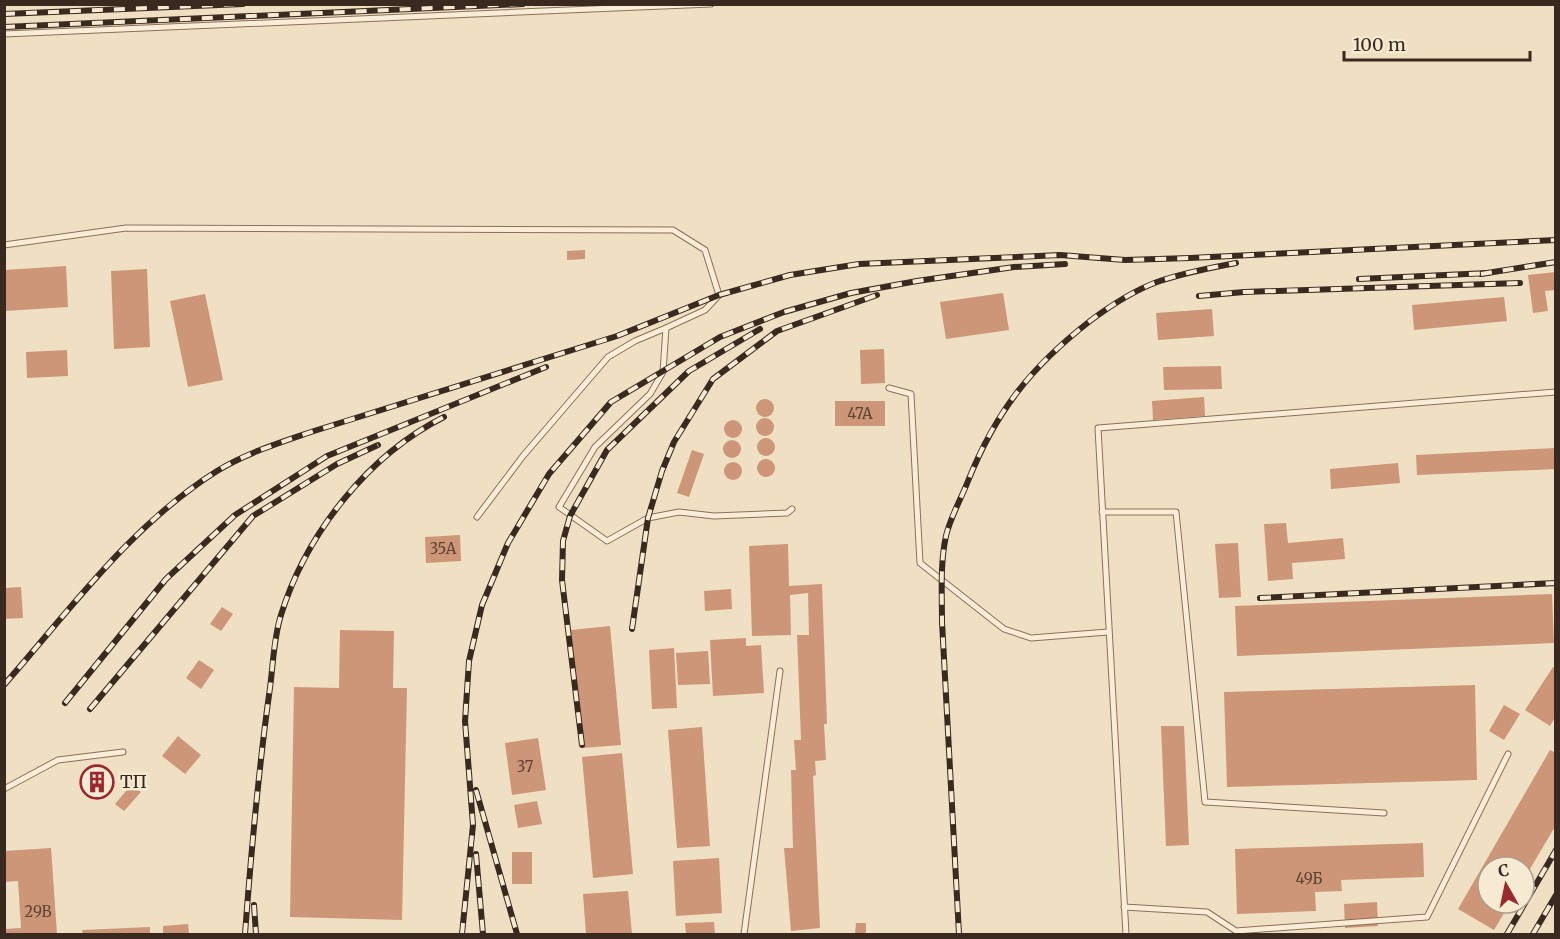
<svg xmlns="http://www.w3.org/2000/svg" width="1560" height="939" viewBox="0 0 1560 939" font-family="Merriweather,serif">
  <rect width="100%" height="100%" fill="#efdfc3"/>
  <g fill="#ce9678">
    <path d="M585 250V259L567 260V251Z"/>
    <path d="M66 266 68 307 5 311V270Z"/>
    <path d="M147 269 150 347 114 349 111 271Z"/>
    <path d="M1556 272V290L1545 291 1548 311 1533 313 1528 275Z"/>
    <path d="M1003 293 1009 330 946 339 940 302Z"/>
    <path d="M205 294 223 380 188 387 170 301Z"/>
    <path d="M1504 297 1507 321 1414 330 1412 305Z"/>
    <path d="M1212 309 1214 336 1158 340 1156 313Z"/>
    <path d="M884 349 885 383 861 384 860 350Z"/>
    <path d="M67 350 68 376 27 378 26 352Z"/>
    <path d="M1221 366 1222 389 1164 390 1163 367Z"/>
    <path d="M1204 397 1205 416 1153 420 1152 401Z"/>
    <circle cx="765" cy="408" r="9"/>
    <rect x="835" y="401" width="50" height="25"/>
    <circle cx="765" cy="427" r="9"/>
    <circle cx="733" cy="429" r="9"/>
    <circle cx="766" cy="447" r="9"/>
    <circle cx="732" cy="449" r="9"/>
    <path d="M1556 448V469L1417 475 1416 455Z"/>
    <path d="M692 450 704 454 689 497 677 493Z"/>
    <circle cx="766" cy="468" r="9"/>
    <circle cx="733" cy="471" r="9"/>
    <path d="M1398 463 1400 483 1331 489 1330 469Z"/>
    <path d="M1286 523 1288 543 1343 538 1345 559 1292 563 1293 579 1268 581 1264 524Z"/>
    <path d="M460 535 461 561 426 563 425 537Z"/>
    <path d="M1238 543 1241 597 1219 598 1215 544Z"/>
    <path d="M788 544 789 586 822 584 827 724H824L826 760 815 761 816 775 813 776 820 928 791 931 784 848H793L791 770H796L794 740H801L797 635H809L808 593 790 595 791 635 752 636 749 546Z"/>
    <path d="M21 587 23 618 4 619V588Z"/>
    <path d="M731 589 732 609 705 611 704 591Z"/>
    <path d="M1552 594 1554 643 1237 656 1235 606Z"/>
    <path d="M222 607 233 614 221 631 210 624Z"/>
    <path d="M610 626 621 745 582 748 571 630Z"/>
    <path d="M340 630 394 631 393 688H407L402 920 290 917 294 687 339 688Z"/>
    <path d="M746 638V646L761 645 764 693 713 696 710 640Z"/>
    <path d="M674 648 677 708 652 709 649 650Z"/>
    <path d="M708 651 710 684 678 685 676 653Z"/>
    <path d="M199 660 214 670 201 689 186 678Z"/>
    <path d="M1553 667 1556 669V716L1550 726 1525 710Z"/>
    <path d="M1475 685 1477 780 1227 787 1224 692Z"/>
    <path d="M1504 705 1520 714 1504 740 1489 731Z"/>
    <path d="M1161 726H1184L1189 845 1166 846Z"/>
    <path d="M702 727 710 846 677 848 668 730Z"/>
    <path d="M178 736 201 755 185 774 162 756Z"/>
    <path d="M538 738 546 790 512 795 505 743Z"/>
    <path d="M1550 750 1556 753V825L1524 879V867H1488V903H1510L1494 930 1458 909Z"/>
    <path d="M622 753 633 874 593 878 582 757Z"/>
    <path d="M97 770 109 780 98 793 86 783Z"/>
    <path d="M132 784 141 792 124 811 115 804Z"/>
    <path d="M537 801 542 824 518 828 514 805Z"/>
    <path d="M1423 843 1424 877 1341 880 1342 891 1315 892 1316 911 1237 914 1235 849Z"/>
    <path d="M51 848 57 934H4V929L21 928 18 881 4 882V851Z"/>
    <rect x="512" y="852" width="20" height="32"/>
    <path d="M719 858 722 913 676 916 673 861Z"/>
    <path d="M628 891 632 934H586L583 894Z"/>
    <path d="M1377 902 1378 926 1345 928 1344 904Z"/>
    <path d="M714 922 715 934H686L685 923Z"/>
    <path d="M856 923H866V934H855Z"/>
    <path d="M188 924 189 934H163V926Z"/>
    <path d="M150 927V934H83L82 930Z"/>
  </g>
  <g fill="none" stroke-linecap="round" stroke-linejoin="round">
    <g stroke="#8a7059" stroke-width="7">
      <g id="lane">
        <path d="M4 34 711 4"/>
        <path d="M4 245 126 228 673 230 705 250 719 295 705 310 666 328 663 372 650 394 595 447 559 507 607 541 648 518 679 512 714 516 787 513 792 509"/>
        <path d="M889 388 911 394 920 563 1004 629 1031 638 1108 632"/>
        <path d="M1102 512H1176L1205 802 1384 813"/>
        <path d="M477 517 523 456 608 357 635 341 666 328"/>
        <path d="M4 789 58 760 123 752"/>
        <path d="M1124 907 1207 912 1236 931 1427 917 1508 754"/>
        <path d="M744 934 780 671"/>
        <path d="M1126 934 1098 428 1556 392"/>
      </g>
    </g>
    <use href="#lane" stroke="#faedd7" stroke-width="5"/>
    <g stroke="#3a291e" stroke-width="6">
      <g id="rail">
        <path d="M4 14 243 4"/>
        <path d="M4 27 523 4"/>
        <path d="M1481 274 1556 262"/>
        <path d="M1359 279 1488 273"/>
        <path d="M1199 296 1244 292 1520 283"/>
        <path d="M1260 598 1556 583"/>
        <path d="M632 629 648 518 662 471 674 442 713 379 777 331 877 295"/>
        <path d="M4 685C70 610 131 525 217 471 246 453 282 442 314 431L617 336 719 295 790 275 859 264 1060 255 1125 260 1190 258 1556 240"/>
        <path d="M65 703 166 579 235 515 327 456 546 367"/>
        <path d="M90 709 253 516 337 464 378 445"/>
        <path d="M582 745 562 580 563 541 570 516 607 450 689 371 760 329"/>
        <path d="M476 790 517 934"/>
        <path d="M476 854 483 934"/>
        <path d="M254 905 256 934"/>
        <path d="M245 934C251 854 258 775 269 695 273 670 273 640 281 615 306 534 368 455 444 417"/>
        <path d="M462 934 473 825 465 721 469 661 482 605 508 543 549 474 611 402 720 337 784 312 851 293 917 281 1014 267 1065 264"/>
        <path d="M959 934 942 622C942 594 940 563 946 536 950 518 961 499 968 481 996 411 1031 367 1090 321 1110 306 1133 291 1157 282 1183 273 1209 268 1236 263"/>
        <path d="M1507 934 1556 850"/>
        <path d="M1533 934 1556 895"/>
      </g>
    </g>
    <use href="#rail" stroke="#f6ead3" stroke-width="4" stroke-dasharray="11" stroke-linecap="butt"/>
  </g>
  <defs>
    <g id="building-ring" transform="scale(1.725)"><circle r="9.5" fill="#f6ead3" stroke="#9b2830" stroke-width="1.5"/><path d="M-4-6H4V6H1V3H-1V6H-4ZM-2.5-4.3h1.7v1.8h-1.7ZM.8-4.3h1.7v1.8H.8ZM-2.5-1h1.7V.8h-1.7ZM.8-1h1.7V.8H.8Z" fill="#9b2830"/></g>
  </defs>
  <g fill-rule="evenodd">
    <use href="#building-ring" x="97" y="782"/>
  </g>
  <g text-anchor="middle" stroke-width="5" stroke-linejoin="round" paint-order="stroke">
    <g font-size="15" fill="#5f4434">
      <text x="860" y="419">47А</text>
      <text x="443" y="554">35А</text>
      <text x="525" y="772">37</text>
      <text x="1309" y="884">49Б</text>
      <text x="38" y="917">29В</text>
    </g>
    <g font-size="18" fill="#3a291e" stroke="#f6ead3" text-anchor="start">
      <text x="120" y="788">ТП</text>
    </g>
  </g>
  <rect width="1560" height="939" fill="none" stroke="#3a291e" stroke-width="12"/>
  <g transform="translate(1506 885) rotate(351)"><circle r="28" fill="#f6ead3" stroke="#ab9d8b" stroke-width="1.5"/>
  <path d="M0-4.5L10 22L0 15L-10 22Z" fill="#9b2830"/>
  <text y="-9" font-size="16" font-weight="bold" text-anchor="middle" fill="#3a291e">С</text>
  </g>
  <path d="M1344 51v9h186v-9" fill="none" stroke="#3a291e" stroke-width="3"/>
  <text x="1353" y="51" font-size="18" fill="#3a291e" stroke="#f6ead3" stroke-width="4.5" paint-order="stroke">100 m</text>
</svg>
